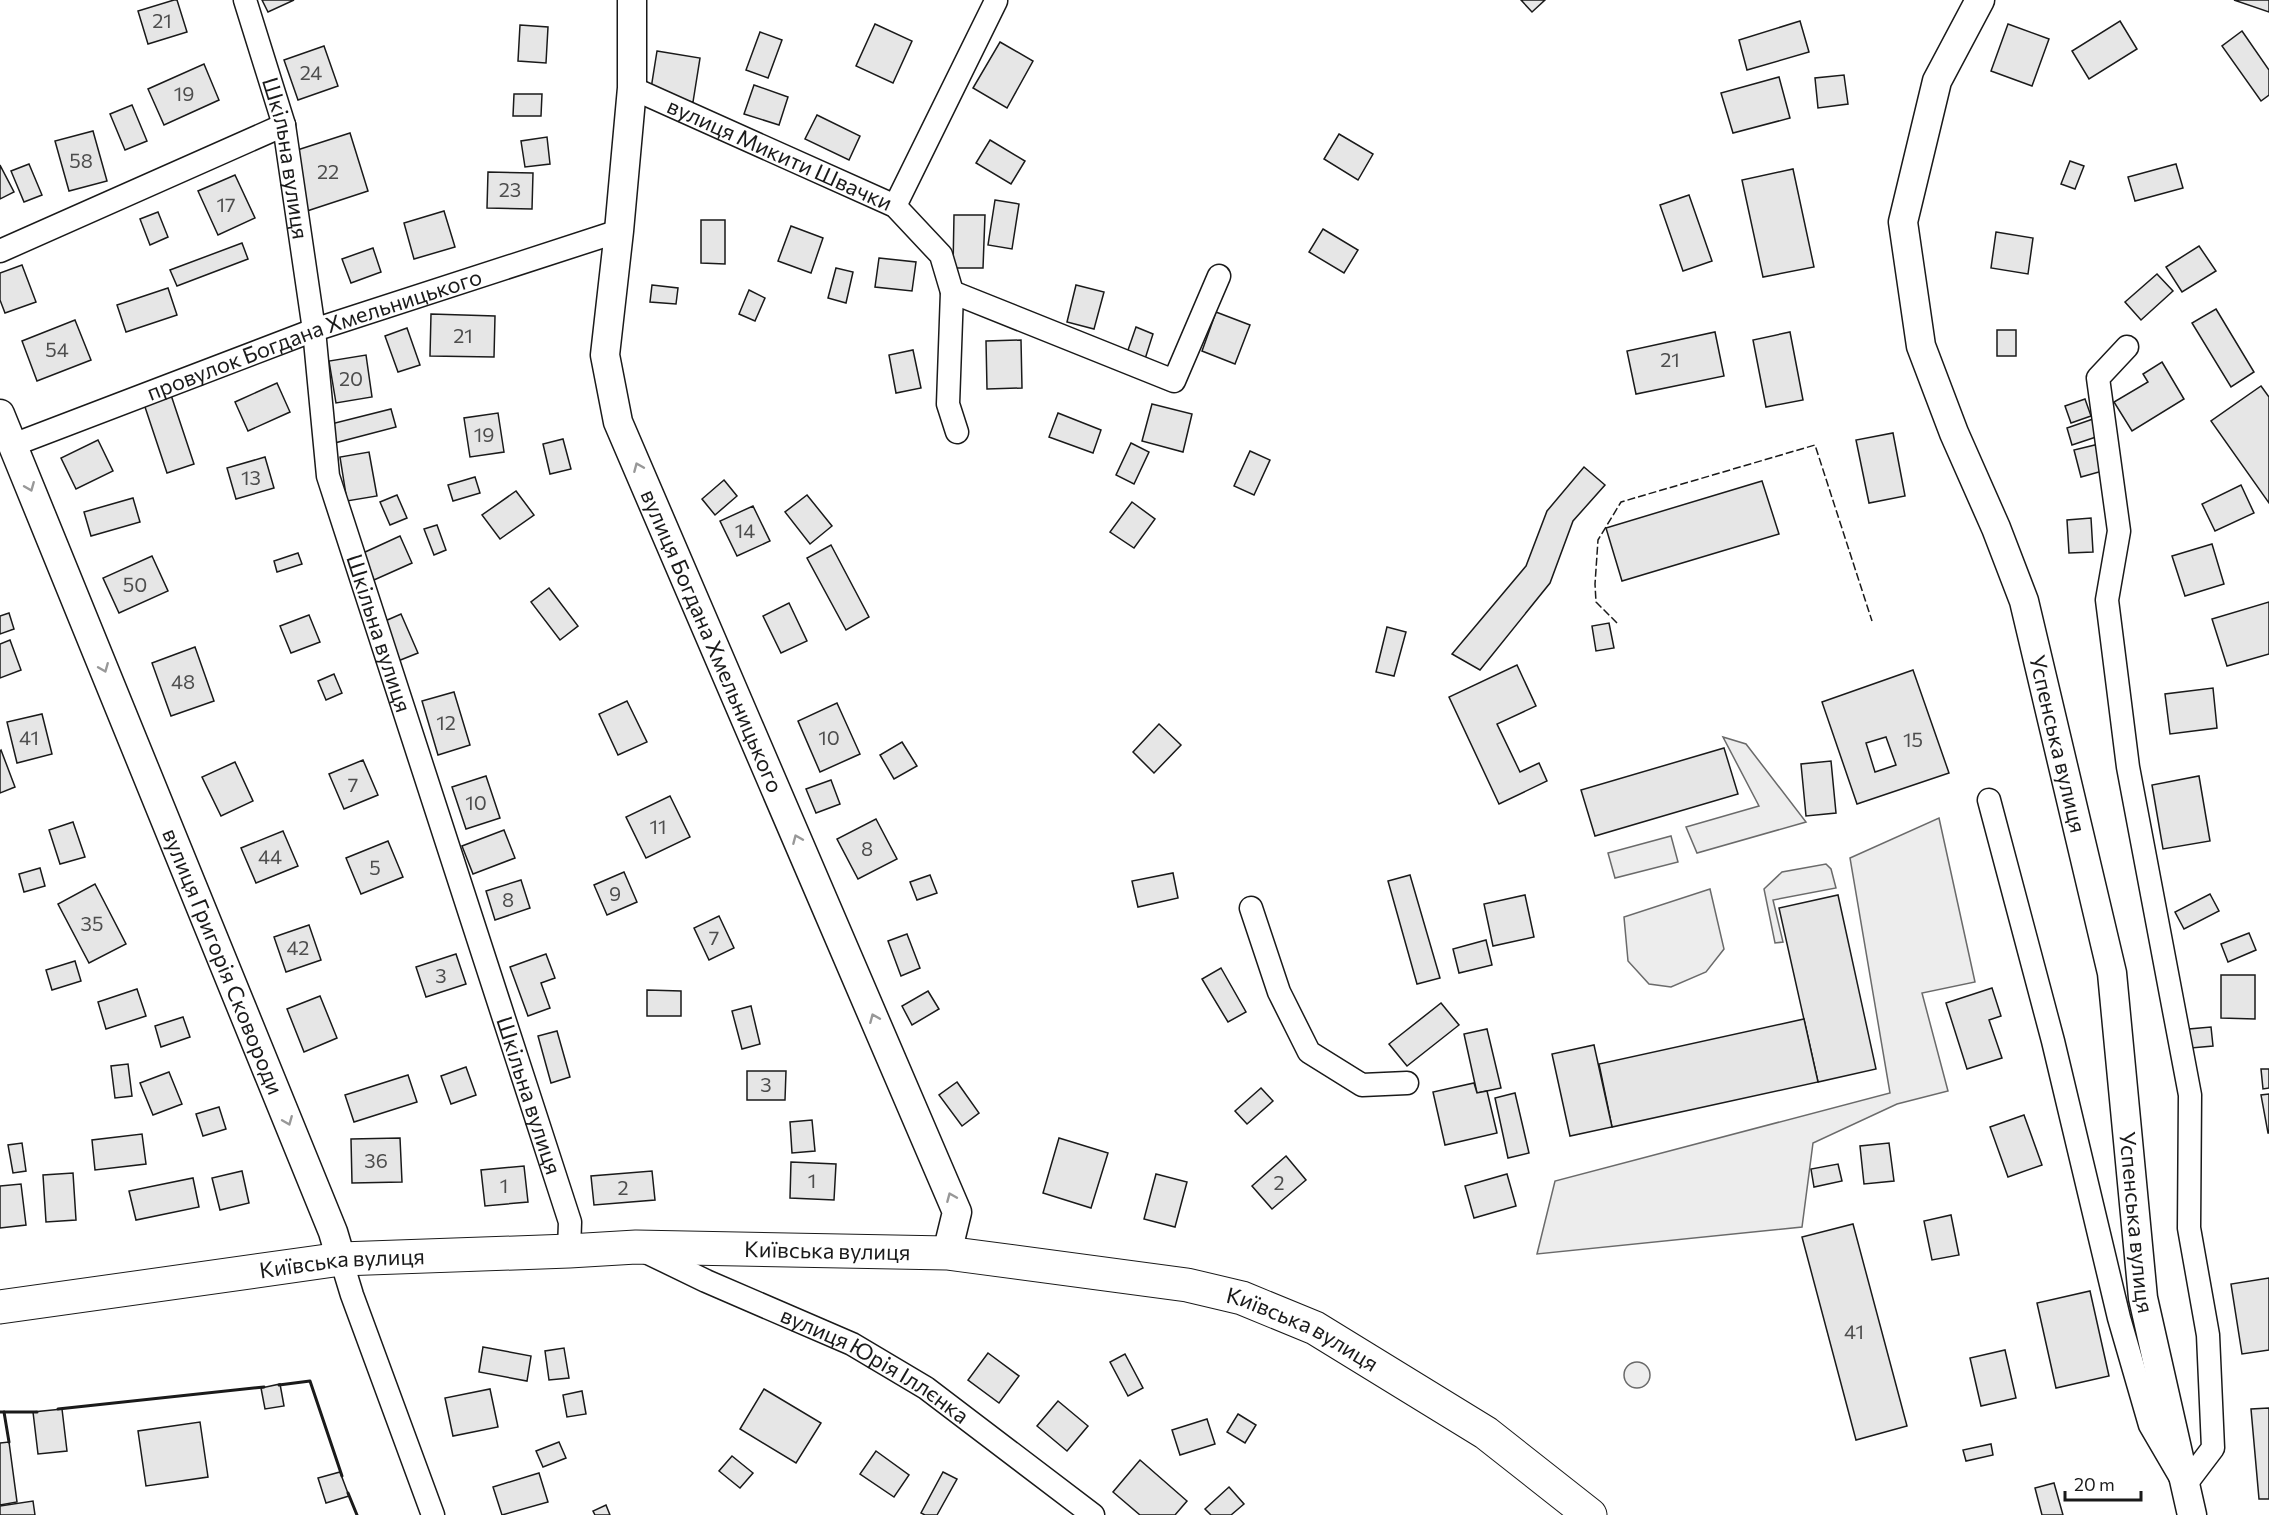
<svg xmlns="http://www.w3.org/2000/svg" width="2269" height="1515" viewBox="0 0 2269 1515" font-family="Commissioner,sans-serif">
  <rect width="100%" height="100%" fill="#fff"/>
  <g fill="#ededed" stroke="#6a6a6a" stroke-width="1.5">
    <path d="M1723 737 1746 744 1806 822 1697 853 1686 827 1759 806Z"/>
    <path d="M1939 818 1975 982 1922 993 1948 1091 1897 1104 1813 1143 1802 1227 1537 1254 1555 1181 1890 1093 1850 858Z"/>
    <path d="M1671 836 1678 862 1615 878 1608 853Z"/>
    <path d="M1826 864 1831 869 1836 888 1773 900 1783 942 1775 943 1764 889 1782 872Z"/>
    <path d="M1710 889 1724 949 1706 972 1671 987 1649 984 1628 961 1624 917Z"/>
    <circle cx="1637" cy="1375" r="13"/>
  </g>
  <g fill="#e6e6e6" stroke="#1a1a1a" stroke-width="1.5" fill-rule="evenodd">
    <path d="M174 0H177L187 32 148 44 138 11Z"/>
    <path d="M262 0H294L268 12Z"/>
    <path d="M1521 0H1545L1532 12Z"/>
    <path d="M2234 0H2269V12Z"/>
    <path d="M1800 21 1809 52 1747 70 1739 40Z"/>
    <path d="M2120 21 2137 49 2089 79 2072 51Z"/>
    <path d="M875 24 912 41 893 83 856 66Z"/>
    <path d="M2008 24 2049 39 2032 86 1991 71Z"/>
    <path d="M520 25 548 27 546 63 518 61Z"/>
    <path d="M2242 31 2269 70V95L2261 101 2222 46Z"/>
    <path d="M760 32 782 40 768 78 746 70Z"/>
    <path d="M1000 42 1033 61 1007 108 973 88Z"/>
    <path d="M324 46 338 86 298 100 284 60Z"/>
    <path d="M657 51 700 58 693 102 650 95Z"/>
    <path d="M204 64 219 100 164 125 148 89Z"/>
    <path d="M1844 75 1848 104 1818 108 1815 78Z"/>
    <path d="M1779 77 1790 118 1733 133 1721 93Z"/>
    <path d="M754 85 788 97 779 125 744 114Z"/>
    <path d="M514 94H542L541 116H513Z"/>
    <path d="M132 105 147 141 125 150 110 114Z"/>
    <path d="M817 115 860 136 849 160 805 139Z"/>
    <path d="M93 131 107 181 69 191 55 141Z"/>
    <path d="M350 133 368 191 307 211 288 153Z"/>
    <path d="M1339 134 1373 154 1358 180 1324 159Z"/>
    <path d="M547 137 550 164 525 167 521 141Z"/>
    <path d="M990 140 1025 161 1011 184 976 163Z"/>
    <path d="M2070 161 2084 166 2075 189 2061 184Z"/>
    <path d="M29 164 42 195 24 202 11 171Z"/>
    <path d="M2176 164 2183 188 2135 201 2128 177Z"/>
    <path d="M0 165 14 192 0 199Z"/>
    <path d="M1793 169 1814 267 1763 277 1742 180Z"/>
    <path d="M488 172 533 173 532 209 487 208Z"/>
    <path d="M235 175 255 218 218 235 198 191Z"/>
    <path d="M1689 195 1712 261 1683 271 1660 205Z"/>
    <path d="M995 200 1019 204 1012 249 988 245Z"/>
    <path d="M444 211 455 247 414 259 404 223Z"/>
    <path d="M158 212 168 237 150 245 140 219Z"/>
    <path d="M954 215H985L983 268H953Z"/>
    <path d="M701 220H725V264L701 263Z"/>
    <path d="M791 226 823 238 811 273 778 261Z"/>
    <path d="M1323 229 1358 250 1344 273 1309 252Z"/>
    <path d="M1996 232 2033 238 2028 274 1991 268Z"/>
    <path d="M242 243 248 259 177 286 170 270Z"/>
    <path d="M2199 246 2216 271 2182 292 2166 267Z"/>
    <path d="M373 248 381 272 351 283 342 259Z"/>
    <path d="M879 258 916 262 912 291 875 287Z"/>
    <path d="M22 265 36 302 5 313 0 300V273Z"/>
    <path d="M836 268 853 272 846 303 828 298Z"/>
    <path d="M2157 274 2173 291 2141 320 2125 302Z"/>
    <path d="M652 285 678 288 676 304 650 302Z"/>
    <path d="M1076 285 1104 292 1094 329 1067 322Z"/>
    <path d="M168 288 177 315 126 332 117 305Z"/>
    <path d="M749 290 765 298 755 321 739 314Z"/>
    <path d="M2216 309 2254 372 2231 387 2192 323Z"/>
    <path d="M1216 312 1250 325 1235 364 1202 351Z"/>
    <path d="M431 314 495 316 494 357 430 356Z"/>
    <path d="M75 320 91 360 37 381 22 341Z"/>
    <path d="M1136 327 1153 334 1145 359 1127 353Z"/>
    <path d="M407 328 420 365 398 372 385 336Z"/>
    <rect x="1997" y="330" width="19" height="26"/>
    <path d="M1715 332 1724 376 1636 394 1627 351Z"/>
    <path d="M1790 332 1803 400 1766 407 1753 340Z"/>
    <path d="M1021 340 1022 388 987 389 986 341Z"/>
    <path d="M913 350 921 388 896 393 889 355Z"/>
    <path d="M366 355 372 397 336 403 329 361Z"/>
    <path d="M2162 362 2184 399 2132 431 2114 402 2148 382 2143 374Z"/>
    <path d="M277 383 290 412 248 431 235 402Z"/>
    <path d="M2261 386 2269 397V503L2211 421Z"/>
    <path d="M171 395 194 464 167 473 144 404Z"/>
    <path d="M2085 399 2091 416 2071 423 2065 406Z"/>
    <path d="M1152 404 1192 414 1183 452 1142 441Z"/>
    <path d="M391 409 396 427 327 445 323 426Z"/>
    <path d="M498 413 504 452 470 457 464 418Z"/>
    <path d="M1058 413 1101 430 1093 453 1049 437Z"/>
    <path d="M2093 419 2099 436 2072 445 2067 428Z"/>
    <path d="M1893 433 1905 496 1869 503 1856 440Z"/>
    <path d="M563 439 571 469 550 474 543 444Z"/>
    <path d="M98 440 113 471 76 489 61 458Z"/>
    <path d="M1131 443 1149 452 1134 484 1116 475Z"/>
    <path d="M2099 444 2106 470 2081 477 2074 450Z"/>
    <path d="M1250 451 1270 460 1254 495 1234 486Z"/>
    <path d="M369 452 377 496 347 501 340 457Z"/>
    <path d="M265 457 274 488 236 499 227 468Z"/>
    <path d="M1584 467 1605 485 1573 521 1550 583 1480 670 1452 654 1526 566 1547 511Z"/>
    <path d="M475 477 480 493 453 501 448 485Z"/>
    <path d="M724 480 737 496 715 515 702 499Z"/>
    <path d="M1762 481 1779 534 1622 581 1606 528Z"/>
    <path d="M2241 485 2254 513 2215 531 2202 504Z"/>
    <path d="M516 491 534 515 500 539 482 515Z"/>
    <path d="M397 495 407 518 390 525 380 502Z"/>
    <path d="M807 495 832 526 810 544 785 512Z"/>
    <path d="M133 498 140 522 91 536 84 512Z"/>
    <path d="M1132 502 1155 519 1134 548 1110 532Z"/>
    <path d="M753 506 770 541 737 556 720 521Z"/>
    <path d="M2091 518 2093 552 2069 553 2067 520Z"/>
    <path d="M437 525 446 550 434 555 424 529Z"/>
    <path d="M400 536 412 563 374 580 363 553Z"/>
    <path d="M2212 544 2224 584 2185 596 2172 556Z"/>
    <path d="M831 545 869 617 846 630 807 558Z"/>
    <path d="M298 553 302 564 277 572 274 561Z"/>
    <path d="M152 556 168 591 119 613 103 578Z"/>
    <path d="M549 588 578 626 560 640 531 602Z"/>
    <path d="M2269 602V654L2227 666 2212 619Z"/>
    <path d="M789 603 807 641 781 653 763 616Z"/>
    <path d="M9 613 14 629 0 634V616Z"/>
    <path d="M401 614 418 653 393 663 376 625Z"/>
    <path d="M309 615 320 642 291 653 280 626Z"/>
    <path d="M1609 623 1614 648 1596 651 1592 626Z"/>
    <path d="M1387 627 1406 632 1394 676 1376 672Z"/>
    <path d="M10 640 21 670 0 678V644Z"/>
    <path d="M195 647 214 701 171 716 152 663Z"/>
    <path d="M1517 665 1536 706 1497 724 1520 772 1539 763 1547 781 1499 804 1449 697Z"/>
    <path d="M1913 670 1949 773 1857 804 1822 702ZM1886 737 1896 765 1875 772 1866 743Z"/>
    <path d="M334 674 342 693 326 700 318 681Z"/>
    <path d="M2213 688 2217 728 2170 734 2165 694Z"/>
    <path d="M454 692 470 745 438 755 422 701Z"/>
    <path d="M627 701 647 742 618 755 599 714Z"/>
    <path d="M837 703 860 754 820 772 798 721Z"/>
    <path d="M42 714 52 754 17 763 7 722Z"/>
    <path d="M1159 724 1181 745 1154 773 1133 752Z"/>
    <path d="M902 742 917 766 894 779 880 755Z"/>
    <path d="M1724 748 1738 794 1595 836 1581 790Z"/>
    <path d="M1 750 15 787 0 793V751Z"/>
    <path d="M363 760 378 795 344 809 329 774Z"/>
    <path d="M1831 761 1836 813 1806 816 1801 764Z"/>
    <path d="M235 762 253 801 221 816 202 777Z"/>
    <path d="M486 776 500 818 466 829 452 787Z"/>
    <path d="M2199 776 2210 841 2163 849 2152 785Z"/>
    <path d="M831 780 840 804 816 813 806 789Z"/>
    <path d="M670 796 690 837 646 858 626 817Z"/>
    <path d="M876 819 897 859 858 879 837 839Z"/>
    <path d="M73 822 85 857 60 864 49 830Z"/>
    <path d="M504 830 515 858 473 874 462 846Z"/>
    <path d="M283 831 298 866 256 883 241 848Z"/>
    <path d="M388 841 403 877 361 894 346 858Z"/>
    <path d="M40 868 45 886 24 892 19 874Z"/>
    <path d="M624 872 637 902 607 915 594 885Z"/>
    <path d="M1173 873 1178 898 1138 907 1132 881Z"/>
    <path d="M930 875 937 893 917 900 910 882Z"/>
    <path d="M1410 875 1440 978 1417 984 1388 881Z"/>
    <path d="M521 880 530 908 495 920 486 891Z"/>
    <path d="M95 884 126 944 89 963 58 904Z"/>
    <path d="M2210 894 2219 911 2184 929 2175 912Z"/>
    <path d="M1525 895 1534 937 1493 946 1484 904Z"/>
    <path d="M1838 895 1876 1069 1818 1082 1779 908Z"/>
    <path d="M719 916 734 948 709 960 694 928Z"/>
    <path d="M309 925 321 960 286 972 274 937Z"/>
    <path d="M2249 933 2256 950 2228 962 2221 944Z"/>
    <path d="M907 934 920 968 901 976 888 941Z"/>
    <path d="M1486 940 1492 965 1459 973 1453 949Z"/>
    <path d="M456 954 466 984 426 997 416 967Z"/>
    <path d="M546 954 555 978 541 983 550 1008 528 1016 510 967Z"/>
    <path d="M75 961 81 981 52 990 46 970Z"/>
    <path d="M1221 968 1246 1012 1228 1022 1202 979Z"/>
    <path d="M2221 975H2255V1019L2221 1018Z"/>
    <path d="M1992 988 2001 1016 1989 1020 2002 1058 1967 1069 1946 1003Z"/>
    <path d="M137 989 146 1016 106 1029 98 1002Z"/>
    <path d="M647 990 681 991V1016H647Z"/>
    <path d="M928 991 939 1009 912 1025 902 1006Z"/>
    <path d="M320 996 337 1038 304 1052 287 1009Z"/>
    <path d="M1441 1003 1459 1025 1407 1066 1389 1044Z"/>
    <path d="M751 1006 760 1044 742 1049 732 1011Z"/>
    <path d="M183 1017 190 1037 161 1047 155 1026Z"/>
    <path d="M1804 1019 1818 1082 1612 1127 1599 1064Z"/>
    <path d="M2211 1027 2213 1046 2191 1048 2189 1029Z"/>
    <path d="M1487 1029 1501 1088 1477 1093 1464 1034Z"/>
    <path d="M557 1031 570 1077 551 1083 538 1036Z"/>
    <path d="M1594 1045 1612 1127 1570 1136 1552 1054Z"/>
    <path d="M128 1064 132 1096 115 1098 111 1066Z"/>
    <path d="M466 1067 476 1095 451 1104 441 1076Z"/>
    <path d="M2261 1069H2269V1088L2263 1089Z"/>
    <path d="M747 1071H786L785 1100H747Z"/>
    <path d="M169 1072 182 1104 153 1115 140 1083Z"/>
    <path d="M408 1075 417 1102 354 1122 345 1095Z"/>
    <path d="M957 1082 979 1113 962 1126 939 1095Z"/>
    <path d="M1474 1083 1477 1093 1487 1091 1497 1133 1445 1145 1433 1092Z"/>
    <path d="M1261 1088 1273 1101 1247 1124 1235 1111Z"/>
    <path d="M1515 1093 1529 1153 1508 1158 1495 1098Z"/>
    <path d="M2269 1094V1133H2268L2261 1095Z"/>
    <path d="M219 1107 226 1129 203 1136 196 1114Z"/>
    <path d="M2024 1115 2042 1165 2008 1177 1990 1127Z"/>
    <path d="M812 1120 815 1151 792 1153 790 1122Z"/>
    <path d="M142 1134 146 1164 95 1170 92 1140Z"/>
    <path d="M400 1138 402 1182 352 1183 351 1139Z"/>
    <path d="M1059 1138 1108 1153 1091 1208 1043 1193Z"/>
    <path d="M22 1143 26 1171 13 1173 8 1145Z"/>
    <path d="M1889 1143 1894 1181 1864 1184 1860 1146Z"/>
    <path d="M1286 1156 1306 1180 1272 1209 1252 1186Z"/>
    <path d="M791 1162 836 1164 834 1200 790 1198Z"/>
    <path d="M1838 1164 1842 1181 1814 1187 1811 1169Z"/>
    <path d="M524 1166 528 1202 485 1206 481 1170Z"/>
    <path d="M242 1171 249 1203 220 1210 212 1178Z"/>
    <path d="M652 1171 655 1200 594 1205 591 1176Z"/>
    <path d="M73 1173 76 1220 46 1222 43 1175Z"/>
    <path d="M1156 1174 1187 1182 1175 1227 1144 1219Z"/>
    <path d="M1507 1174 1516 1206 1474 1218 1465 1186Z"/>
    <path d="M193 1178 199 1207 136 1220 129 1191Z"/>
    <path d="M21 1184 26 1225 0 1228V1186Z"/>
    <path d="M1951 1215 1959 1255 1932 1260 1924 1221Z"/>
    <path d="M1853 1224 1907 1426 1856 1440 1802 1237Z"/>
    <path d="M2269 1278V1350L2242 1354 2231 1284Z"/>
    <path d="M2090 1291 2109 1376 2056 1388 2037 1303Z"/>
    <path d="M483 1347 531 1356 527 1381 479 1372Z"/>
    <path d="M564 1348 569 1378 549 1380 545 1351Z"/>
    <path d="M2005 1350 2016 1398 1981 1406 1970 1358Z"/>
    <path d="M988 1353 1019 1376 999 1403 968 1380Z"/>
    <path d="M1125 1354 1143 1388 1128 1396 1110 1362Z"/>
    <path d="M280 1384 284 1406 265 1409 261 1388Z"/>
    <path d="M490 1389 498 1427 453 1436 445 1398Z"/>
    <path d="M764 1389 821 1423 796 1463 740 1429Z"/>
    <path d="M582 1391 586 1414 567 1417 563 1395Z"/>
    <path d="M1058 1401 1088 1426 1067 1451 1037 1426Z"/>
    <path d="M2269 1408V1499H2259L2251 1409Z"/>
    <path d="M62 1409 67 1451 38 1454 33 1412Z"/>
    <path d="M1238 1414 1256 1425 1245 1443 1227 1432Z"/>
    <path d="M1207 1419 1215 1444 1180 1455 1172 1430Z"/>
    <path d="M200 1422 208 1477 146 1486 138 1431Z"/>
    <path d="M9 1442 17 1502 0 1505V1443Z"/>
    <path d="M559 1442 566 1458 543 1467 536 1451Z"/>
    <path d="M1991 1444 1993 1455 1966 1461 1963 1450Z"/>
    <path d="M876 1451 909 1475 894 1497 860 1474Z"/>
    <path d="M732 1456 753 1473 740 1488 719 1471Z"/>
    <path d="M1140 1460 1187 1501 1175 1515H1140L1113 1492Z"/>
    <path d="M340 1472 349 1496 326 1503 318 1478Z"/>
    <path d="M943 1472 957 1479 937 1515H925L921 1513Z"/>
    <path d="M539 1473 548 1502 502 1515 493 1487Z"/>
    <path d="M2054 1483 2063 1515H2042L2035 1488Z"/>
    <path d="M1229 1487 1244 1504 1231 1515H1211L1205 1509Z"/>
    <path d="M33 1501 35 1515H0V1506Z"/>
    <path d="M606 1505 610 1515H595L593 1511Z"/>
  </g>
  <g fill="none" stroke-linecap="round" stroke-linejoin="round">
    <g stroke="#1a1a1a" stroke-width="25">
      <g id="minor">
        <path id="s1" d="M245 0 284 125 314 330 328 476 570 1222 569 1251"/>
        <path id="s2" d="M632 88 895 206 941 255 952 292 948 404 957 432"/>
        <path d="M895 206 996 1"/>
        <path d="M0 251 284 125"/>
        <path d="M952 292 1174 381 1219 276"/>
        <path id="s3" d="M13 445 314 330 619 231"/>
        <path d="M1989 800 2053 1041 2119 1318 2150 1425 2185 1485 2213 1448 2208 1335 2189 1228 2190 1095 2128 767 2107 600 2119 531 2098 378 2127 347"/>
        <path d="M1251 908 1279 992 1309 1052 1362 1085 1407 1083"/>
        <path id="s4" d="M644 1251 706 1281 852 1344 926 1388 1093 1515"/>
        <path d="M341 1259 352 1295 433 1515"/>
      </g>
    </g>
    <g stroke="#1a1a1a" stroke-width="31">
      <g id="tertiary">
        <path id="s5" d="M632 0V88L619 231 605 355 618 422 957 1212 947 1253"/>
        <path id="s6" d="M1980 0 1937 81 1903 222 1921 346 1954 433 1996 528 2024 601 2112 973 2143 1298 2192 1515"/>
        <path id="s7" d="M0 414 333 1232 341 1259"/>
      </g>
    </g>
    <g stroke="#1a1a1a" stroke-width="35">
      <g id="primary">
        <path id="s8" d="M0 1307 341 1259 569 1251 636 1247 947 1253 1187 1285 1242 1298 1315 1328 1486 1433 1590 1515"/>
      </g>
    </g>
    <use href="#minor" stroke="#fff" stroke-width="22"/>
    <use href="#tertiary" stroke="#fff" stroke-width="28"/>
    <use href="#primary" stroke="#fff" stroke-width="33"/>
    <path stroke="#1a1a1a" stroke-width="1.5" stroke-dasharray="8 3" stroke-linecap="butt" d="M1617 623 1596 602 1595 584 1598 540 1621 502 1815 445 1872 621"/>
    <g stroke="#1a1a1a" stroke-width="3">
      <path d="M279 1385 310 1381 342 1476"/>
      <path d="M58 1409 264 1387"/>
      <path d="M0 1412H4L9 1442"/>
      <path d="M4 1412H37"/>
      <path d="M348 1493 357 1515"/>
    </g>
  </g>
  <defs><path id="oneway-chevron" d="M-2-3.5L2.5 0L-2 3.5" fill="none" stroke-width="1.6" stroke-linecap="round" stroke-linejoin="round" transform="scale(1.5)"/></defs>
  <g stroke="#989898">
    <use href="#oneway-chevron" transform="translate(638 467) rotate(-113)"/>
    <use href="#oneway-chevron" transform="translate(30 487) rotate(68)"/>
    <use href="#oneway-chevron" transform="translate(104 668) rotate(68)"/>
    <use href="#oneway-chevron" transform="translate(797 839) rotate(-113)"/>
    <use href="#oneway-chevron" transform="translate(874 1018) rotate(-113)"/>
    <use href="#oneway-chevron" transform="translate(288 1121) rotate(68)"/>
    <use href="#oneway-chevron" transform="translate(951 1197) rotate(-113)"/>
  </g>
  <g text-anchor="middle" stroke-width="4.5" stroke-linejoin="round" paint-order="stroke">
    <g font-size="20" fill="#4d4d4d">
      <text x="162" y="28">21</text>
      <text x="311" y="80">24</text>
      <text x="184" y="101">19</text>
      <text x="81" y="168">58</text>
      <text x="328" y="179">22</text>
      <text x="510" y="197">23</text>
      <text x="226" y="212">17</text>
      <text x="463" y="343">21</text>
      <text x="57" y="357">54</text>
      <text x="1670" y="367">21</text>
      <text x="351" y="386">20</text>
      <text x="484" y="442">19</text>
      <text x="251" y="485">13</text>
      <text x="745" y="538">14</text>
      <text x="135" y="592">50</text>
      <text x="183" y="689">48</text>
      <text x="446" y="730">12</text>
      <text x="29" y="745">41</text>
      <text x="829" y="745">10</text>
      <text x="1913" y="747">15</text>
      <text x="353" y="792">7</text>
      <text x="476" y="810">10</text>
      <text x="658" y="834">11</text>
      <text x="867" y="856">8</text>
      <text x="270" y="864">44</text>
      <text x="375" y="875">5</text>
      <text x="615" y="901">9</text>
      <text x="508" y="907">8</text>
      <text x="92" y="931">35</text>
      <text x="714" y="945">7</text>
      <text x="298" y="955">42</text>
      <text x="441" y="983">3</text>
      <text x="766" y="1092">3</text>
      <text x="376" y="1168">36</text>
      <text x="812" y="1188">1</text>
      <text x="1279" y="1190">2</text>
      <text x="504" y="1193">1</text>
      <text x="623" y="1195">2</text>
      <text x="1854" y="1339">41</text>
    </g>
    <g font-size="22" fill="#1a1a1a" stroke="#fff">
      <text dy="8" stroke="none"><textPath href="#s2" startOffset="162">вулиця Микити Швачки</textPath></text>
      <text dy="8" stroke="none"><textPath href="#s1" startOffset="164">Шкільна вулиця</textPath></text>
      <text dy="8" stroke="none"><textPath href="#s3" startOffset="321">провулок Богдана Хмельницького</textPath></text>
      <text dy="8" stroke="none"><textPath href="#s1" startOffset="650">Шкільна вулиця</textPath></text>
      <text dy="8" stroke="none"><textPath href="#s5" startOffset="663">вулиця Богдана Хмельницького</textPath></text>
      <text dy="8" stroke="none"><textPath href="#s6" startOffset="784">Успенська вулиця</textPath></text>
      <text dy="8" stroke="none"><textPath href="#s7" startOffset="591">вулиця Григорія Сковороди</textPath></text>
      <text dy="8" stroke="none"><textPath href="#s1" startOffset="1136">Шкільна вулиця</textPath></text>
      <text dy="8" stroke="none"><textPath href="#s6" startOffset="1270">Успенська вулиця</textPath></text>
      <text dy="8" stroke="none"><textPath href="#s8" startOffset="831">Київська вулиця</textPath></text>
      <text dy="8" stroke="none"><textPath href="#s8" startOffset="345">Київська вулиця</textPath></text>
      <text dy="8" stroke="none"><textPath href="#s8" startOffset="1317">Київська вулиця</textPath></text>
      <text dy="8" stroke="none"><textPath href="#s4" startOffset="258">вулиця Юрія Іллєнка</textPath></text>
    </g>
  </g>
  <path d="M2065 1491v9h76v-9" fill="none" stroke="#1a1a1a" stroke-width="3"/>
  <text x="2074" y="1491" font-size="18" fill="#1a1a1a" stroke="#ffffff" stroke-width="4.5" paint-order="stroke">20 m</text>
</svg>
